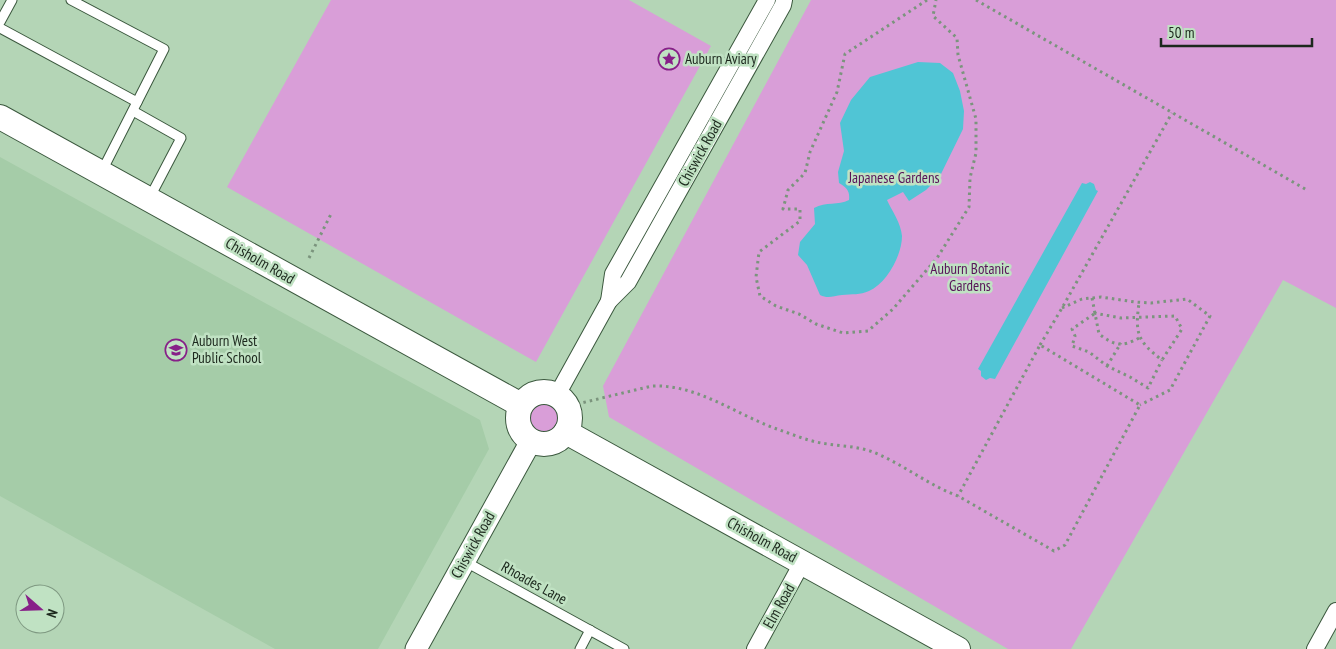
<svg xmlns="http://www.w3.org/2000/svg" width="1336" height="649" viewBox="0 0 1336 649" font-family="'PT Sans Narrow',sans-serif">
  <rect width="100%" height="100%" fill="#b4d5b6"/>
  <path fill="#a5cca8" d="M0 157 223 280 480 420 489 449 378 649H275L0 496Z"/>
  <g fill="#d99ed8">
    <path d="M331 0H629L711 46 536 362 227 187Z"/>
    <path d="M811 0H1336V308L1283 280 1071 649H1008L609 417 603 386Z"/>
    <circle cx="544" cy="419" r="15"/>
  </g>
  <g fill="#50c5d5">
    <path d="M918 62 940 63 953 73 960 91 964 111 963 129 940 176 926 190 909 201 903 192 887 200C892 211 901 223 902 236 902 255 887 283 869 291 860 295 852 294 842 295 833 296 828 299 820 295L807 265 798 255 800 242 815 224 814 208C826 201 838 206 849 200 850 191 847 188 839 183L838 172 844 151 840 123 851 100 870 77Z"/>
    <path d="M1090 182 1094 184 1096 190 1098 191 995 379 990 378 986 380 981 376V371L978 369 1082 183 1086 184Z"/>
  </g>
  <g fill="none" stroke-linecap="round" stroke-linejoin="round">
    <g stroke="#3b583e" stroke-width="11">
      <g id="service">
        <path d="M71 0 164 49 102 171"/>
        <path d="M0 22 12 0"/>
        <path d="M0 28 137 102"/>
        <path d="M133 111 181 138 149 199"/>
        <path d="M464 561 624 649"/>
        <path d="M580 649 590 630"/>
      </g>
    </g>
    <g stroke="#3b583e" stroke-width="18">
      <g id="minor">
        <path d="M609 301 613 274 767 0"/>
        <path d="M557 395 609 301 628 282 783 5 784 0"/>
        <path d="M755 649 802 563"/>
        <path d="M1315 649 1336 611"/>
      </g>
    </g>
    <g stroke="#3b583e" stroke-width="23">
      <path id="tertiary" d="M416 649 531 441"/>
    </g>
    <g stroke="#3b583e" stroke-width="26">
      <g id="secondary">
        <path d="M0 117 521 405"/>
        <circle cx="544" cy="418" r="26"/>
        <path d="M566 432 958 649"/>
      </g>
    </g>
    <g stroke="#7b947d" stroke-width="3" stroke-dasharray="2.5 4" stroke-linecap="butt">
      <path d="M927 0 845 54 837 92 810 152 805 173 788 190 783 209H800V221L759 252 756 277 760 296 776 306 799 314 816 324 843 333 868 331 893 309 937 258 969 207 970 178 976 153V119L958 55 957 38 933 16 936 0"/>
      <path d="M976 0 1307 190"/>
      <path d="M309 258 332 212"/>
      <path d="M1092 298 1099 334C1114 345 1121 348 1139 338"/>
      <path d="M1062 308 1082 299 1101 297 1135 302 1151 303 1187 299 1210 316 1170 390 1140 405"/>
      <path d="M1094 313 1121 318 1175 316 1182 329 1162 360C1137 341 1135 333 1139 303"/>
      <path d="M1094 314 1072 329 1075 336 1072 346 1089 352 1107 366 1130 377 1148 388 1162 360"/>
      <path d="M1040 345 1062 308 1172 113"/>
      <path d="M1107 366 1121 343"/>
      <path d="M572 408 577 404 652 386C696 384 734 413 774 428 789 433 805 440 821 443 838 446 857 446 873 452 903 464 928 485 958 496L1054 551 1065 545 1140 405 1040 345 958 496"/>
    </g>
    <use href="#service" stroke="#fff" stroke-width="9"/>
    <use href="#minor" stroke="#fff" stroke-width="16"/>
    <use href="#tertiary" stroke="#fff" stroke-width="21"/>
    <use href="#secondary" stroke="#fff" stroke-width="24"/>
  </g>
  <defs>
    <g id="sight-ring" transform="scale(1.125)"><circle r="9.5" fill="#c0e2c3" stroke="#872088" stroke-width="1.5"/><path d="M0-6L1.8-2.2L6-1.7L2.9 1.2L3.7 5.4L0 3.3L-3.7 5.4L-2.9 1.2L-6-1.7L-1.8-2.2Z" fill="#872088"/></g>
    <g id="school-ring" transform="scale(1.125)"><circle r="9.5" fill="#c0e2c3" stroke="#872088" stroke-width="1.5"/><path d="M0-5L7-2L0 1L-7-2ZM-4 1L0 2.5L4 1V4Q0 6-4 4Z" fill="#872088"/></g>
  </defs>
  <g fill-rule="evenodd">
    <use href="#sight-ring" x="669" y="59"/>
    <use href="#school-ring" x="176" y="350"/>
  </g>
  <g text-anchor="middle" stroke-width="5" stroke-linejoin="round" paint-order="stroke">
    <g font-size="15" fill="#1c281d" stroke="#c0e2c3" text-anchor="start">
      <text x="685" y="64">Auburn Aviary</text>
      <text x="192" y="346">Auburn West<tspan x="192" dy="17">Public School</tspan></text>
    </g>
    <g font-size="15" fill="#1c281d" stroke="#c0e2c3">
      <text transform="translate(700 153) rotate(-61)" y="5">Chiswick Road</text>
      <text transform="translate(260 261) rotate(30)" y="5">Chisholm Road</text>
      <text transform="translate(762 540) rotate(29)" y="5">Chisholm Road</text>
      <text transform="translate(473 545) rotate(-61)" y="5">Chiswick Road</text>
      <text transform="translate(534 583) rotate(29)" y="5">Rhoades Lane</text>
      <text transform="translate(779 606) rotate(-61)" y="5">Elm Road</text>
    </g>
    <g font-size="15" fill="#581459" stroke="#c0e2c3">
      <text x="894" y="183">Japanese Gardens</text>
      <text x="970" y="274">Auburn Botanic<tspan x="970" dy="17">Gardens</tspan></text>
    </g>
  </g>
  <g transform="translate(40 609) rotate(110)"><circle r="24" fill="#c0e2c3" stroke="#7e9881"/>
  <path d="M0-4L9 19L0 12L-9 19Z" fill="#872088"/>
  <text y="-8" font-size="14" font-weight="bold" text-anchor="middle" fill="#1c281d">N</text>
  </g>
  <path d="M1161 38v8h151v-8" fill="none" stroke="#1c281d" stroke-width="2.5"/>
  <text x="1168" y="38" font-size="15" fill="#1c281d" stroke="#c0e2c3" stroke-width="4" paint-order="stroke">50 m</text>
</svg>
